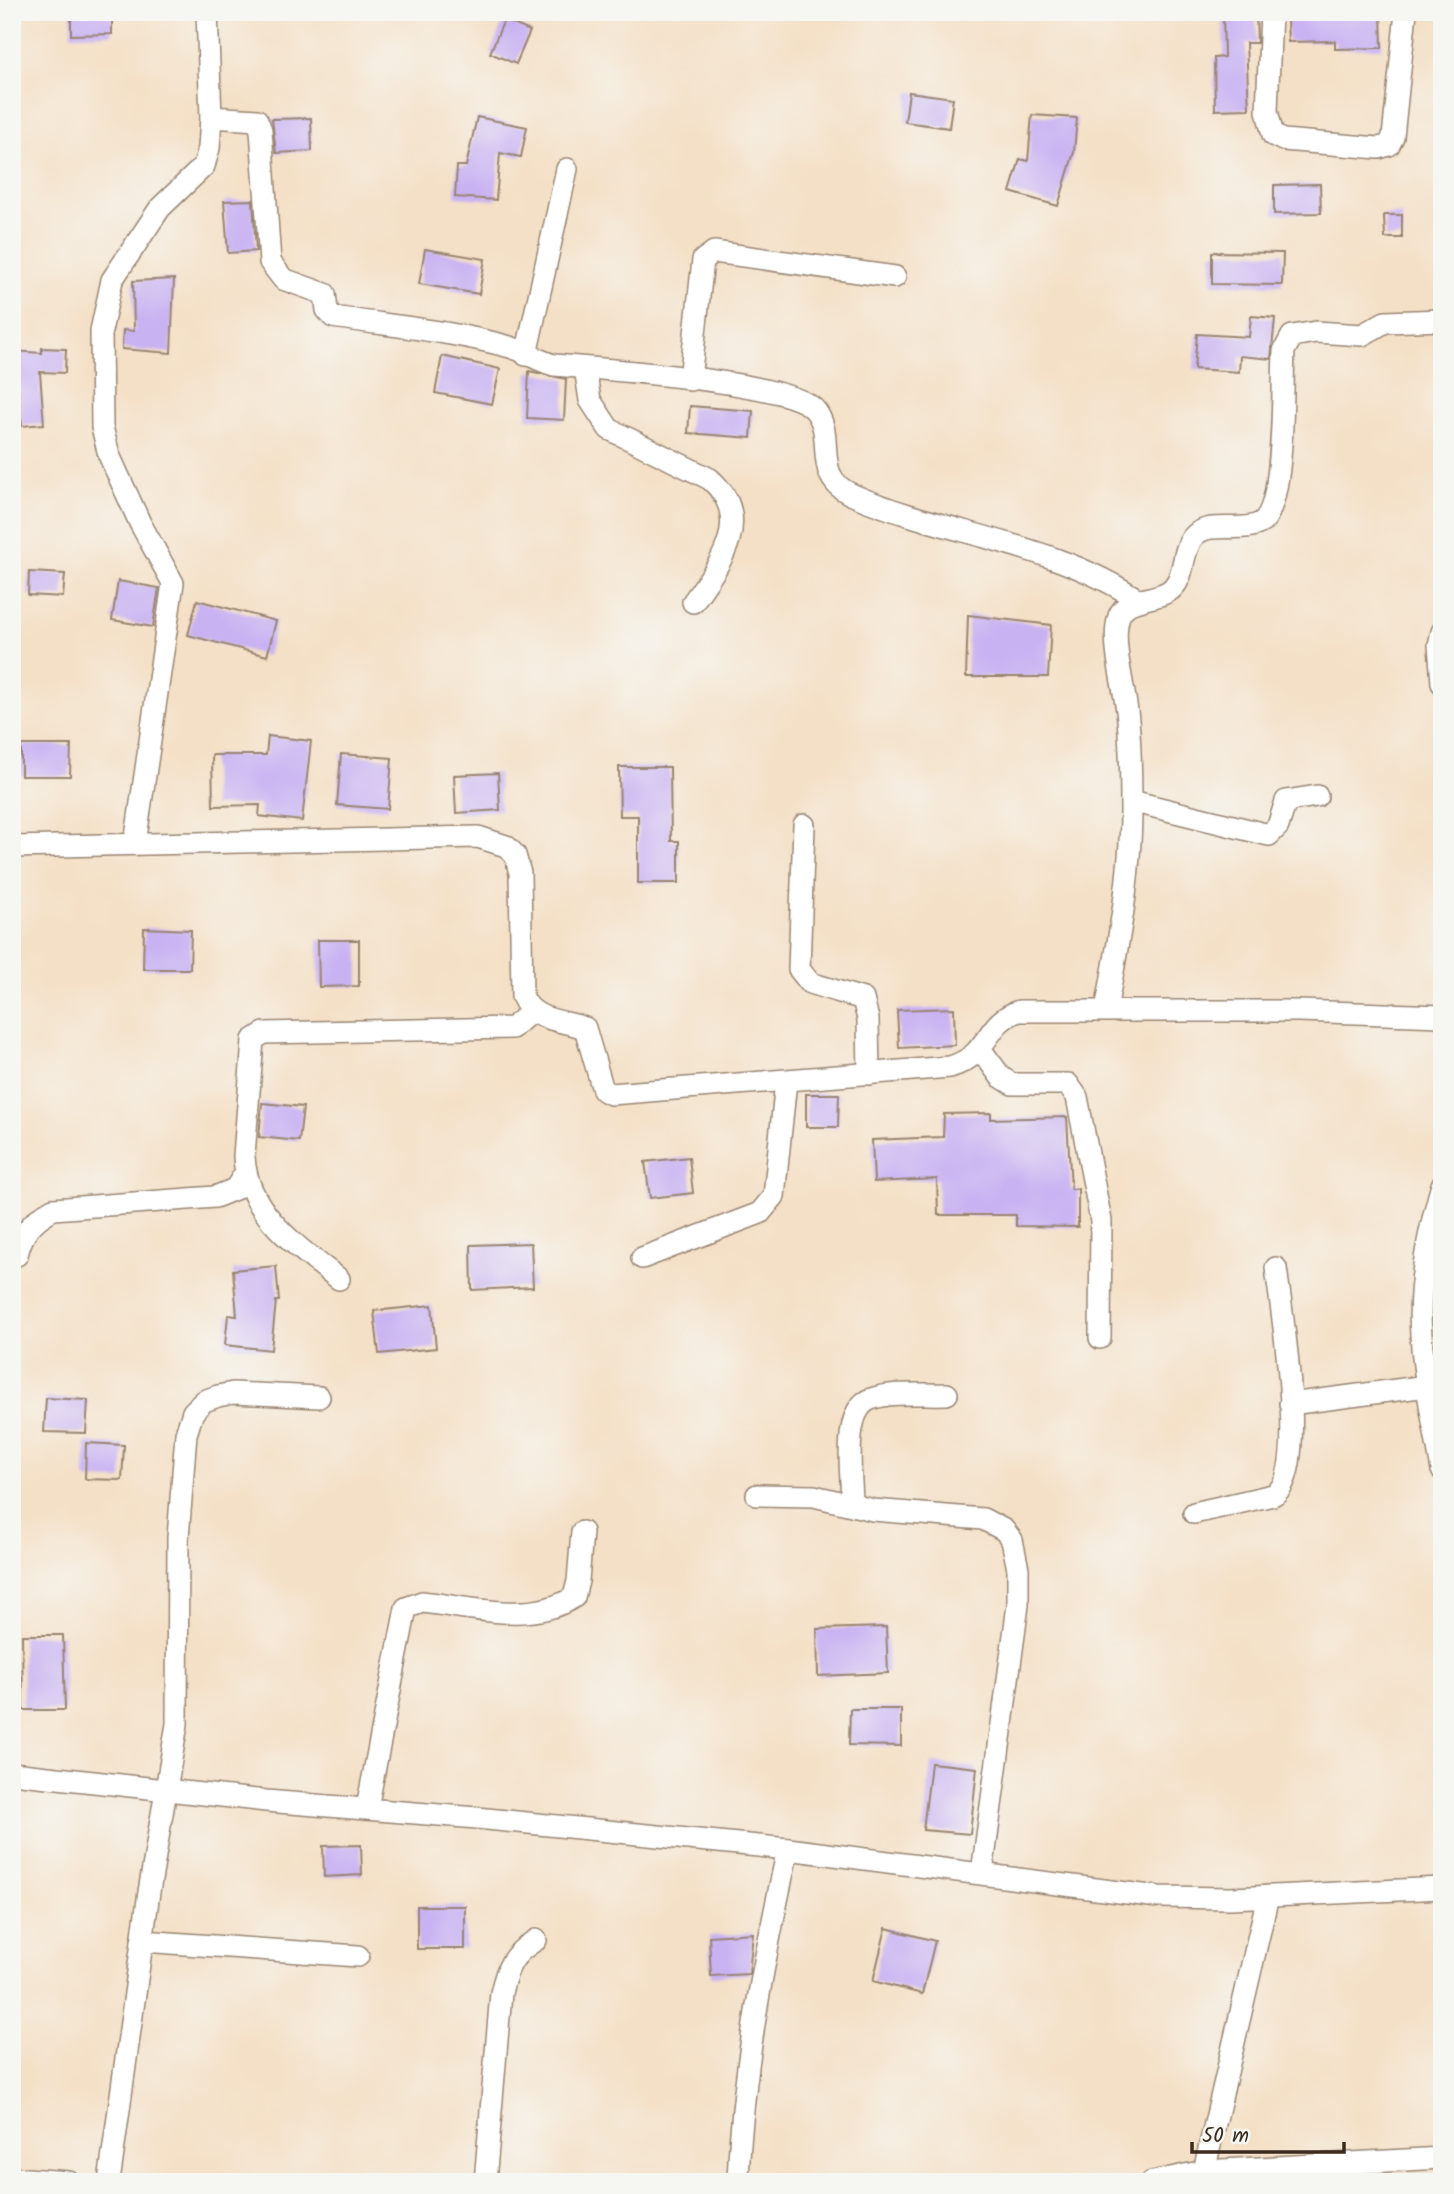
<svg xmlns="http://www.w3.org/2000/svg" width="1454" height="2194" viewBox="0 0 1454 2194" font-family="Kalam,sans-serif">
  <rect width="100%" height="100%" fill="#f6f6f2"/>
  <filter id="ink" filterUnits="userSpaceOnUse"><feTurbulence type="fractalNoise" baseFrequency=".0143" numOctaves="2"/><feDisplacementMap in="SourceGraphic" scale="14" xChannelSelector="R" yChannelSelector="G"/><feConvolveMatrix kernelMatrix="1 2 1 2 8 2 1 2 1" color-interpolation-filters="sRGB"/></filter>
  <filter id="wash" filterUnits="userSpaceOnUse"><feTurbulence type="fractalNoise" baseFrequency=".00686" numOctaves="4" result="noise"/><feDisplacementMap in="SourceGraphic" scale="28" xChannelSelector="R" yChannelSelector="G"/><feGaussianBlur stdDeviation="1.57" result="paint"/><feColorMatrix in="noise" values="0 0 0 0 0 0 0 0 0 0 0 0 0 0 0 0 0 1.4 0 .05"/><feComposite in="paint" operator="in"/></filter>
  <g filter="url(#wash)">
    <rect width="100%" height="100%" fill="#f4e0c6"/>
    <g id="blocks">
      <g fill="#c9b2f2">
        <path d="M71 12H112V34L71 35Z"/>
        <path d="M1223 12H1256L1257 43H1246L1249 109 1215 110 1214 58 1224 57Z"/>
        <path d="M1292 12H1381L1382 48 1335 49V41L1288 42 1287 19 1292 17Z"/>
        <path d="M504 20 530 31 516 64 490 53Z"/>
        <path d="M909 92 953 98 949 128 905 122Z"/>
        <path d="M1032 115 1077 118 1074 152 1058 206 1010 192 1020 159 1028 161Z"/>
        <path d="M477 117 527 127 521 157 500 153 496 200 455 197 457 166H466Z"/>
        <path d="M311 118 312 151 276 153 272 119Z"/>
        <path d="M1320 184 1321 213 1274 214V185Z"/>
        <path d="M253 200 256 251 228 253 224 201Z"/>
        <path d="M1384 215H1402V238H1385Z"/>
        <path d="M425 249 485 259 479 294 419 284Z"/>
        <path d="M1212 252 1283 253 1282 285 1212 284Z"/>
        <path d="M174 279 171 353 122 349 123 330 134 331 133 281Z"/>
        <path d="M1251 316 1275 318 1271 359 1240 356 1239 372 1194 369 1197 334 1249 337Z"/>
        <path d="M42 348 66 349 65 373 40 372 44 424 22 426 18 387H12V351L42 353Z"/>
        <path d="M442 356 500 369 492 404 435 393Z"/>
        <path d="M529 371 566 379 564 420 527 418Z"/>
        <path d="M690 406 753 411 751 438 688 433Z"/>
        <path d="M29 572 65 574 63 597 28 595Z"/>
        <path d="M118 581 159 588 153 627 112 620Z"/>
        <path d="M197 600 276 621 267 656 188 635Z"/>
        <path d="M968 615 1051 625 1048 677H966Z"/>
        <path d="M268 736 311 741 302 821 259 816 260 805 213 806 212 755H266Z"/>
        <path d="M21 745H71L70 776H21Z"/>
        <path d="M341 754 392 758 388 809 337 805Z"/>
        <path d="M619 767H670L671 841H679V883H638V816H620Z"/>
        <path d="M498 773 500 810 456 813 454 775Z"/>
        <path d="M144 928 191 930 190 969H143Z"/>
        <path d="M318 940H359V986L319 987Z"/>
        <path d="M954 1008 955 1045 899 1048 897 1010Z"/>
        <path d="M806 1094H839L838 1127H806Z"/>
        <path d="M262 1103 303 1107 299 1141 259 1137Z"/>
        <path d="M991 1113V1119L1067 1117 1071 1189H1078V1227L1016 1226V1215H938L937 1179 874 1182 872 1140 943 1137 944 1114Z"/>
        <path d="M689 1157 693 1193 650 1198 645 1162Z"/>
        <path d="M531 1243 533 1287 472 1290 471 1245Z"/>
        <path d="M276 1266 279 1301H276L271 1350 225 1345 228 1315 237 1316 233 1270Z"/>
        <path d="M432 1305 436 1348 379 1354 374 1311Z"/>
        <path d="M46 1398 88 1400 86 1433 44 1432Z"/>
        <path d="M86 1443 124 1445 122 1480 85 1479Z"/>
        <path d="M886 1627 888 1673 818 1676 817 1629Z"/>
        <path d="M22 1635H63L65 1710H23Z"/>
        <path d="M850 1709H901V1746L849 1745Z"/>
        <path d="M931 1763 977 1768 970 1834 923 1830Z"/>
        <path d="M361 1845 362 1875 324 1877 323 1846Z"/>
        <rect x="417" y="1906" width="48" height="43"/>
        <path d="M886 1928 935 1941 922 1994 873 1981Z"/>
        <path d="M753 1933 749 1974 711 1976 709 1936Z"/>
      </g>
    </g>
  </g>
  <g filter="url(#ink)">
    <use href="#blocks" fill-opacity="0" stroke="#988572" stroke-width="2"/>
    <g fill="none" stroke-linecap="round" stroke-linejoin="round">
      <g stroke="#988572" stroke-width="24">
        <g id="street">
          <path d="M1271 12 1267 111 1273 135 1283 140 1379 148 1389 145 1393 137 1406 12"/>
          <path d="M211 117 257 120 261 130 270 262 283 279 325 294 327 310 333 317C392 326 452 331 510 347 525 351 538 361 554 365 600 369 788 381 814 409 838 436 809 476 853 495 947 535 1055 543 1140 601"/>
          <path d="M526 355 567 169"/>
          <path d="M585 368 590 400 609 429 710 479C755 519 720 564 693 602"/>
          <path d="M690 380 703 260 714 252 895 277"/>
          <path d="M1442 632 1439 645 1442 683"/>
          <path d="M1131 801 1269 835 1278 826 1286 801 1317 796"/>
          <path d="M804 825 799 969 810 983 863 999 868 1019 869 1074"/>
          <path d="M135 844 173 583 140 523 109 455 102 427 101 331 112 280 160 208 204 166 209 148 211 117 207 12"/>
          <path d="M12 847 478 837 506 846 515 855 520 873 522 996C532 1021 562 1020 585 1028L603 1090 611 1094 950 1067C991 1055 984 1022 1019 1011H1299L1442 1016"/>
          <path d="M1106 1010C1118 945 1131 876 1131 810 1131 781 1131 750 1128 720 1126 691 1110 643 1119 616 1126 597 1154 601 1169 591 1187 579 1180 549 1195 535 1211 520 1245 534 1262 522 1286 504 1282 382 1284 351L1292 336 1316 332 1362 335 1385 322 1442 320"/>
          <path d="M981 1050 1001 1077 1012 1084H1068L1077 1097 1101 1221 1100 1338"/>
          <path d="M1442 1185C1428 1233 1417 1285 1421 1335 1424 1380 1434 1425 1442 1470"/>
          <path d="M17 1255C22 1232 33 1220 53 1209L215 1197 235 1189 246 1172"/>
          <path d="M642 1258 760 1213 774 1196 786 1081"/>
          <path d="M339 1279C299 1248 246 1213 244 1156L253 1040 264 1033 512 1028 531 1012"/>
          <path d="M1290 1404 1427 1386"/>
          <path d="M757 1495 814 1496 873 1510 983 1519 1004 1530 1012 1540 1018 1569V1605L982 1873"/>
          <path d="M852 1504C852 1478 841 1409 871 1399 893 1391 924 1395 947 1394"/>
          <path d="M1194 1513 1273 1495C1310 1476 1281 1308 1276 1268"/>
          <path d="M12 1773 266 1801 477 1818 788 1849 1158 1897 1230 1898 1442 1888"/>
          <path d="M367 1808 406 1608 422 1602C469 1607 531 1625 574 1597L578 1581 582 1532"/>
          <path d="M1268 1896 1204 2171 1442 2158"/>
          <path d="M142 1941 358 1956"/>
          <path d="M12 2178 69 2182"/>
          <path d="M738 2178C743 2066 764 1959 788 1849"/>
          <path d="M109 2182 149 1892 177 1724 178 1538 186 1434 193 1412 204 1401 218 1396 233 1393 319 1397"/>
          <path d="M485 2182 501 1993C507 1967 512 1954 536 1940"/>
          <path d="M1152 2182 1204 2171"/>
        </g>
      </g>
      <use href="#street" stroke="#fff" stroke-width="21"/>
    </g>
  </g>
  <rect width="1454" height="2194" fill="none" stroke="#f6f6f2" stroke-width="42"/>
  <path d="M1192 2142v10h152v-10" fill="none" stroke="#3b2a1e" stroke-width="3.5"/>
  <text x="1202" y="2142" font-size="21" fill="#3b2a1e" stroke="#f6f6f2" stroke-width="5" paint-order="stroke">50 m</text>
</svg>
